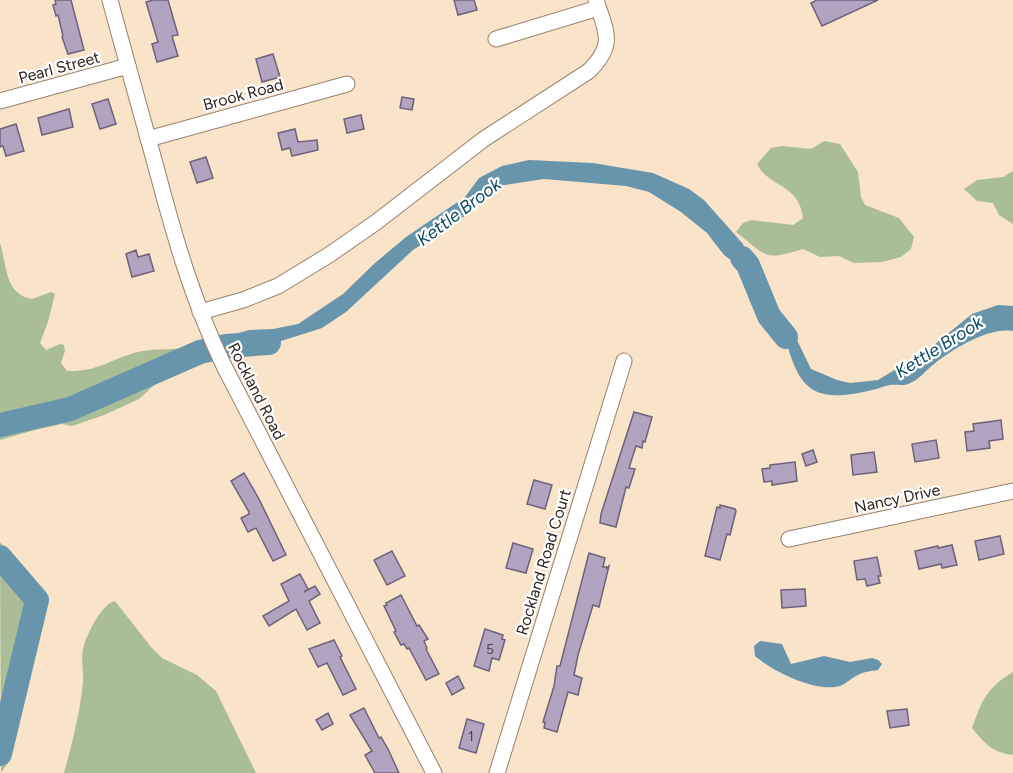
<svg xmlns="http://www.w3.org/2000/svg" width="1013" height="773" viewBox="0 0 1013 773" font-family="Figtree,sans-serif">
  <rect width="100%" height="100%" fill="#f9e3c9"/>
  <g fill="#a9be97">
    <path d="M824 141 840 144 858 172 861 197 865 205 899 218 914 237 911 249 901 257 882 262 854 263 839 256 820 257 803 249C763 261 768 257 736 232L743 223 751 220 793 225 803 218C799 183 769 188 757 164L771 148 782 146 811 149Z"/>
    <path d="M1013 171V224L999 215 993 203 977 201 964 189 977 180 1003 177Z"/>
    <path d="M0 243C7 264 4 294 32 299L51 292 55 294 48 322 40 343 46 350 60 344 64 345 65 351 61 363 67 371C96 372 108 361 134 353 151 348 169 350 186 348L191 361 174 367 139 399 104 415 72 426 62 424 35 430 0 440Z"/>
    <path d="M0 542 11 557 19 573 44 595 33 642 13 713 7 747 9 761 1 773Z"/>
    <path d="M115 601 151 647 162 658 197 675 216 691 256 773H64C72 744 80 713 83 682 84 670 80 657 84 645 88 633 102 603 115 601Z"/>
    <path d="M1013 672V755C993 753 984 743 972 728 982 699 987 688 1013 672Z"/>
  </g>
  <g fill="#6895ac">
    <path d="M529 160 593 163 653 173 689 189 704 200 743 244 762 308 797 340 811 369 837 380 850 383 878 380 929 349 972 314 998 305 1013 306V331C988 327 953 349 934 364 925 371 919 380 908 384 903 386 896 384 890 385 884 386 878 389 872 390 818 403 799 394 786 339L772 331 756 313 750 301 739 266 724 255 707 233 681 212 649 192 626 186 544 179 492 187 468 214 413 250 346 312 322 328 278 342 232 345 207 353 191 361 186 348 249 330 273 329 298 324 343 294 375 263 406 237 465 197 479 178 502 166Z"/>
    <path d="M760 641 782 644 791 664 824 656 850 662 872 658 878 660 882 664 878 670C871 671 862 672 856 676 850 679 846 684 840 686 816 693 772 671 755 656L754 646Z"/>
  </g>
  <g fill="none" stroke-linecap="round" stroke-linejoin="round">
    <g stroke="#6895ac" stroke-width="24">
      <path d="M742 258 748 265 769 316 786 337"/>
      <path d="M0 425 70 409 200 352 226 346 269 343"/>
      <path d="M0 557 37 600 0 754"/>
    </g>
  </g>
  <g fill="#b2a4c0" stroke="#6e627b" stroke-width="1.5">
    <path d="M55 0H71L84 50 68 54 62 37 63 36 58 15 56 16 53 5 56 4Z"/>
    <path d="M153 0H168L178 35 172 36 178 56 157 62 152 44 158 42 146 2Z"/>
    <path d="M454 0H474L477 10 458 15Z"/>
    <path d="M817 0H878L822 26 811 3Z"/>
    <path d="M273 54 280 77 262 82 256 59Z"/>
    <path d="M402 97 414 99 412 110 400 108Z"/>
    <path d="M108 99 116 124 100 129 92 104Z"/>
    <path d="M69 109 73 127 42 135 38 118Z"/>
    <path d="M361 115 364 129 347 133 344 119Z"/>
    <path d="M16 124 24 151 6 156 3 146 0 147V129Z"/>
    <path d="M295 129 298 142 317 140 318 150 292 156 290 148 282 150 278 133Z"/>
    <path d="M206 157 213 178 197 183 190 162Z"/>
    <path d="M136 250 138 257 149 254 154 271 132 277 126 254Z"/>
    <path d="M634 412 652 417 645 442 643 441 642 448 636 446 629 468 635 469 629 488 626 487 616 527 600 523 601 514Z"/>
    <path d="M1001 420 1003 439 989 441 990 448 967 451 965 432 974 431 973 424Z"/>
    <path d="M936 440 939 458 915 462 912 444Z"/>
    <path d="M813 450 817 462 806 466 802 454Z"/>
    <path d="M874 452 877 472 853 475 851 455Z"/>
    <path d="M795 462 797 481 772 485V481L764 482 762 469 770 468V465Z"/>
    <path d="M244 473 259 499 286 555 273 561 256 528 248 532 241 518 249 514V512L231 481Z"/>
    <path d="M534 480 552 485 545 509 527 504Z"/>
    <path d="M720 505 735 509 736 511 730 535 727 534 720 560 705 556 717 507 720 508Z"/>
    <path d="M1000 536 1004 554 979 560 975 541Z"/>
    <path d="M513 543 533 549 526 573 506 568Z"/>
    <path d="M952 545 957 565 942 568 941 564 919 569 915 551 938 546V548Z"/>
    <path d="M392 551 405 576 387 585 374 560Z"/>
    <path d="M589 553 605 558 603 567H607L606 569 609 566 599 607 593 605 578 655 574 675 582 678 578 695 568 692 557 732 544 728 545 722H543L554 686 557 666H560Z"/>
    <path d="M877 557 881 576H878L880 583 867 586 865 579 857 580 854 561Z"/>
    <path d="M300 574 308 589 304 592 315 586 320 594 309 601 320 623 307 630 296 609 269 626 263 616 289 601 281 584Z"/>
    <path d="M805 589 806 606 782 608 781 590Z"/>
    <path d="M401 595 417 626 419 625 428 639 424 641 427 648 426 649 439 674 426 680 409 648 407 649 404 644 401 645 394 632 396 631 384 606 387 605 386 603Z"/>
    <path d="M485 629 503 635 502 639 505 640 499 660 492 658 489 671 474 666Z"/>
    <path d="M334 640 342 656 340 657 356 689 343 695 327 663 318 667 309 649Z"/>
    <path d="M458 676 464 688 452 695 446 683Z"/>
    <path d="M364 708 379 738 381 737 388 749 399 773H375L365 755 372 751 350 715Z"/>
    <path d="M907 709 909 725 890 728 887 711Z"/>
    <path d="M328 713 333 724 322 730 316 720Z"/>
    <path d="M467 719 484 724 476 753 459 748Z"/>
  </g>
  <g fill="none" stroke-linecap="round" stroke-linejoin="round">
    <g stroke="#97826b" stroke-width="17">
      <g id="minor">
        <path d="M110 0C125 56 141 112 156 167 174 235 193 302 224 366L434 773"/>
        <path d="M496 39 598 8"/>
        <path d="M0 101 128 66"/>
        <path d="M148 139 347 84"/>
        <path d="M200 312 243 300 278 286 329 255 375 223 484 139 589 71C616 44 606 32 596 0"/>
        <path d="M789 539 1013 491"/>
        <path d="M497 773 624 361"/>
      </g>
    </g>
    <use href="#minor" stroke="#fff" stroke-width="15"/>
  </g>
  <g text-anchor="middle" stroke-width="4.5" stroke-linejoin="round" paint-order="stroke">
    <g font-size="14" fill="#4e4545">
      <text x="490" y="654">5</text>
      <text x="471" y="741">1</text>
    </g>
    <g font-size="16" fill="#2d251c" stroke="#fff">
      <text transform="translate(59 67) rotate(-15)" y="6">Pearl Street</text>
      <text transform="translate(243 94) rotate(-15)" y="6">Brook Road</text>
      <text transform="translate(257 391) rotate(63)" y="6">Rockland Road</text>
      <text transform="translate(897 498) rotate(-12)" y="6">Nancy Drive</text>
      <text transform="translate(543 562) rotate(-73)" y="6">Rockland Road Court</text>
    </g>
    <g font-size="18" font-style="italic" fill="#094861" stroke="#fff">
      <text transform="translate(459 212) rotate(-37)" y="6">Kettle Brook</text>
      <text transform="translate(939 347) rotate(-32)" y="6">Kettle Brook</text>
    </g>
  </g>
</svg>
